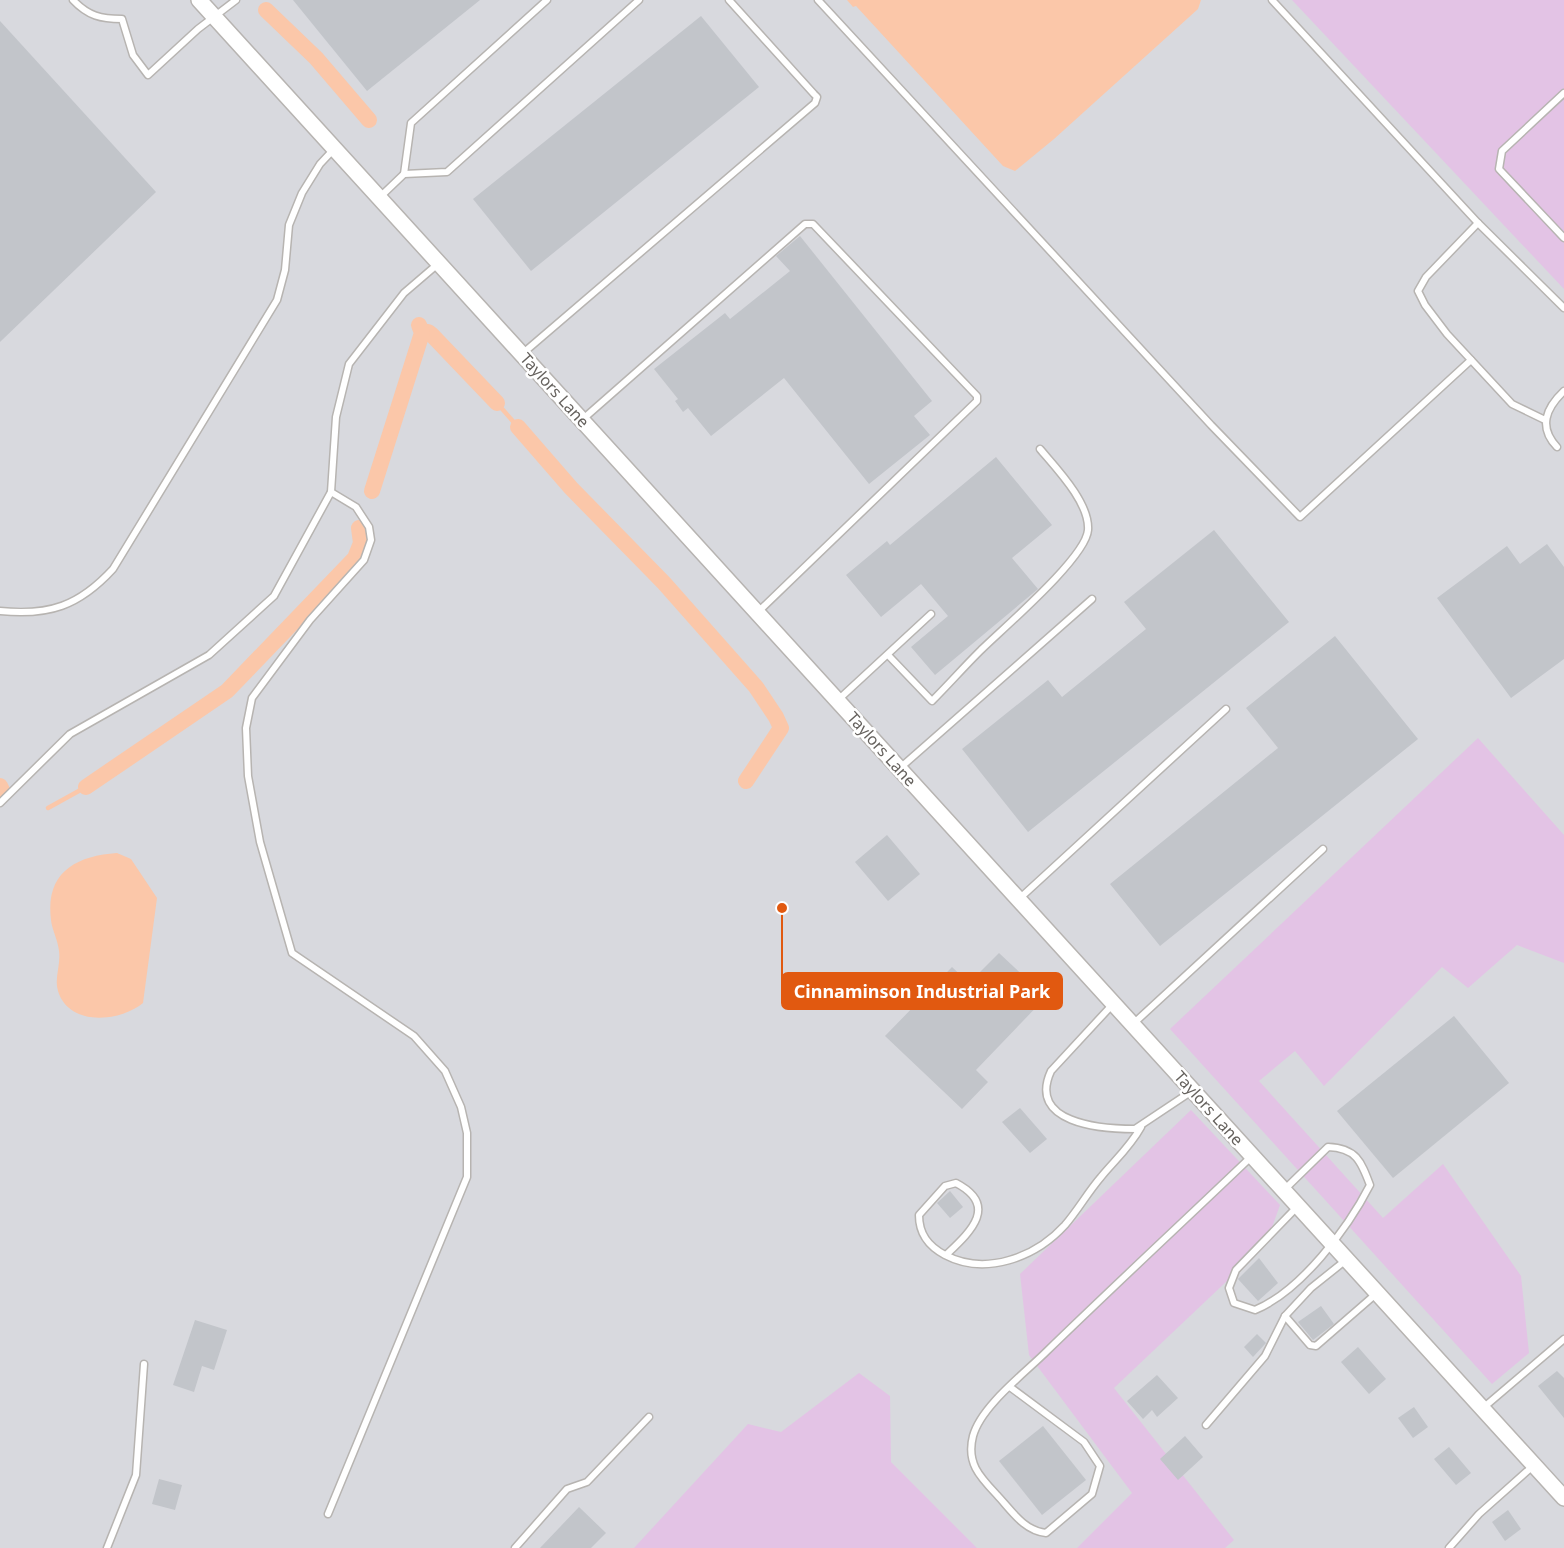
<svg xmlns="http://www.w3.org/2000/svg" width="1564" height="1548" viewBox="0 0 1564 1548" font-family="'Noto Sans',sans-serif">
  <rect width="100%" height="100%" fill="#e6e8ef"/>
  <path fill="#d8d9de" d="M0 0H1330L1564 267V1548H0Z"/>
  <g fill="#e3c3e5">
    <path d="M1292 0H1564V289Z"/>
    <path d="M1478 738 1564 835V963L1517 945 1468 988 1442 967 1324 1086 1295 1051 1259 1081 1383 1218 1443 1164 1521 1276 1529 1353 1492 1384 1170 1029Z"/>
    <path d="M1191 1110 1280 1205 1266 1244 1114 1388 1234 1540 1225 1548H1077L1132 1493 1029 1355 1020 1274Z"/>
    <path d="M859 1373 890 1396 891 1462 977 1548H634L748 1424 781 1432Z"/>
  </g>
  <g fill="#fbc7a9">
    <path d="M847 0H1201L1198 9 1054 139 1015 171 1003 166 856 6 853 7Z"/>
    <path d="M117 853 131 859 157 898 143 1003C120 1022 69 1027 58 991 54 978 61 965 59 951 58 940 52 930 51 920 45 873 75 856 117 853Z"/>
  </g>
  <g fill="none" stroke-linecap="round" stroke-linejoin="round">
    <g stroke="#fbc7a9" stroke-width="4.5">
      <path d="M497 403 518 427"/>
      <path d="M48 808 86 787"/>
    </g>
    <g stroke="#fbc7a9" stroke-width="16">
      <path d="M266 10 316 58 369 120"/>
      <path d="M422 333 428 332 432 335 497 403"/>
      <path d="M518 427 571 488 664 583 756 687 776 717 781 728 746 781"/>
      <path d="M372 491 422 333 419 325"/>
      <path d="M0 786 3 792"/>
      <path d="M86 787 227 691 355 558 361 543 359 528"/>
    </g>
  </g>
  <g fill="#c2c5ca">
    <path d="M293 0H480L367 91Z"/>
    <path d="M701 16 759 87 531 271 473 199Z"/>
    <path d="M0 21 156 192 0 342Z"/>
    <path d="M800 236 932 401 914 416 930 435 869 484 784 378 711 436 688 408 683 412 675 401 678 399 654 369 725 313 730 319 790 271 776 256Z"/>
    <path d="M996 457 1052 525 1012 558 1038 589 935 675 911 647 948 616 921 584 881 617 846 575 887 541 890 545Z"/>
    <path d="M1214 530 1289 622 1028 832 962 749 1048 680 1062 697 1146 629 1124 602Z"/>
    <path d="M1547 544 1564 567V659L1511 698 1437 598 1507 546 1520 564Z"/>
    <path d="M1335 636 1418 739 1160 946 1110 884 1278 748 1246 708Z"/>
    <path d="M887 835 920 874 888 901 855 862Z"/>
    <path d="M999 953 1046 997 976 1070 988 1082 962 1109 885 1036 952 967 969 983Z"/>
    <path d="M1454 1016 1509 1083 1393 1178 1337 1111Z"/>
    <path d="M1020 1108 1047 1139 1030 1153 1002 1122Z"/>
    <path d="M950 1191 963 1207 950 1218 937 1203Z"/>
    <path d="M1259 1258 1278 1283 1258 1301 1238 1279Z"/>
    <path d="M1321 1306 1334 1324 1313 1340 1298 1322Z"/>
    <path d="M195 1320 227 1330 214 1370 202 1366 194 1392 173 1385Z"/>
    <path d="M1257 1334 1266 1343 1253 1357 1244 1347Z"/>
    <path d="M1358 1347 1386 1379 1369 1394 1341 1362Z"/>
    <path d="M1557 1371 1564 1378V1418L1538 1386Z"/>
    <path d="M1157 1375 1178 1398 1157 1417 1152 1410 1143 1419 1127 1401Z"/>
    <path d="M1414 1407 1428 1427 1413 1438 1398 1418Z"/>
    <path d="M1043 1426 1086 1480 1042 1515 999 1461Z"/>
    <path d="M1185 1436 1203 1457 1178 1480 1160 1459Z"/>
    <path d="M1449 1447 1471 1473 1456 1485 1434 1459Z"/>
    <path d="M159 1479 182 1485 175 1510 152 1504Z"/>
    <path d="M579 1507 606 1533 591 1548H540Z"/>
    <path d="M1508 1510 1521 1529 1505 1541 1492 1522Z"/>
  </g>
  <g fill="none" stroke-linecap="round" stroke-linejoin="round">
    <g stroke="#b7b4b1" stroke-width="9">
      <g id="service">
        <path d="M73 0C88 16 101 19 122 19L133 55 148 75 198 29 236 0"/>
        <path d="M818 0 1211 425 1300 517 1471 360"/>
        <path d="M1272 0 1478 223 1564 308"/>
        <path d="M1564 93 1502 151 1499 169 1564 238"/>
        <path d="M404 174 411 123 547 0"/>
        <path d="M380 197 404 174 447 172 639 0"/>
        <path d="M1478 223 1426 277 1418 291 1425 305 1447 334 1512 404 1545 420"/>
        <path d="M522 354 815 103 817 97 814 94 729 0"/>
        <path d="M583 419 805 224H813L977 396V401L758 612"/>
        <path d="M1557 447C1538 427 1546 408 1564 391"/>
        <path d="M0 611C49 616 79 606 113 569L277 300 285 270 289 225 302 193 320 164 334 149"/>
        <path d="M888 655 932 701C948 685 963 668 979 652 1001 630 1086 558 1088 530 1090 503 1056 468 1040 449"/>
        <path d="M838 700 931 614"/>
        <path d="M900 768 1092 599"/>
        <path d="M0 803 70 734 209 655 274 596 331 492 336 417 349 364 404 293 439 263"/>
        <path d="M1019 899 1226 709"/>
        <path d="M1113 1004 1051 1071C1027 1123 1100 1129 1135 1129L1192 1091"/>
        <path d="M1133 1024 1323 849"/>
        <path d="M1285 1189 1328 1147C1356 1148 1361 1161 1370 1185 1348 1228 1301 1291 1255 1310L1234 1303 1229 1288 1236 1270 1298 1206"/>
        <path d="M946 1255C969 1233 1000 1206 956 1183L945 1186 919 1215C919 1234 928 1246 945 1255 985 1276 1035 1258 1065 1225 1078 1210 1088 1192 1101 1177 1115 1160 1130 1147 1141 1127"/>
        <path d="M1285 1316 1310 1345 1316 1346 1377 1293"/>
        <path d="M1010 1387 1084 1442 1100 1466 1092 1494 1046 1533C1024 1531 1011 1510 997 1495 980 1477 966 1463 973 1436 981 1406 1025 1373 1047 1351 1115 1285 1184 1221 1252 1156"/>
        <path d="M1483 1408 1564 1339"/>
        <path d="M1206 1425 1265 1356 1285 1316 1311 1288 1346 1260"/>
        <path d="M328 1514 467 1177V1133L461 1107 445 1071 414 1036 292 953 260 842 248 776 246 728 252 698 310 620 364 560 371 540 369 527 356 507 331 492"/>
        <path d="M107 1548 136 1475 144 1364"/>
        <path d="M515 1548 567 1489 587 1482 649 1417"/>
        <path d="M1449 1548 1479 1514 1534 1465"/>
      </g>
    </g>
    <g stroke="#b7b4b1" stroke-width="18">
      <path id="tertiary" d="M199 0 1564 1498"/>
    </g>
    <use href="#service" stroke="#fff" stroke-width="6"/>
    <use href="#tertiary" stroke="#fff" stroke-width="15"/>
  </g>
  <g text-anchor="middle" stroke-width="5" stroke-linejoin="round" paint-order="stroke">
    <g font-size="16" fill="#65615d" stroke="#fff">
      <text transform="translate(555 390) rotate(48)" y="6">Taylors Lane</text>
      <text transform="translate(882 749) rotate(48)" y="6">Taylors Lane</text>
      <text transform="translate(1209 1108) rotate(48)" y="6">Taylors Lane</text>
    </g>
  </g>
  <path fill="none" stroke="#e15910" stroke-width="2" d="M782 908L782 991"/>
  <circle fill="#e15910" stroke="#fff" stroke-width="2" cx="782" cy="908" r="6"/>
  <rect fill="#e15910" stroke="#e15910" stroke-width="2" x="782" y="973" width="280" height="36" rx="6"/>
  <g font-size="18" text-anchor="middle" font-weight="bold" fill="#fff">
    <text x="922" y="998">Cinnaminson Industrial Park</text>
  </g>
</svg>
